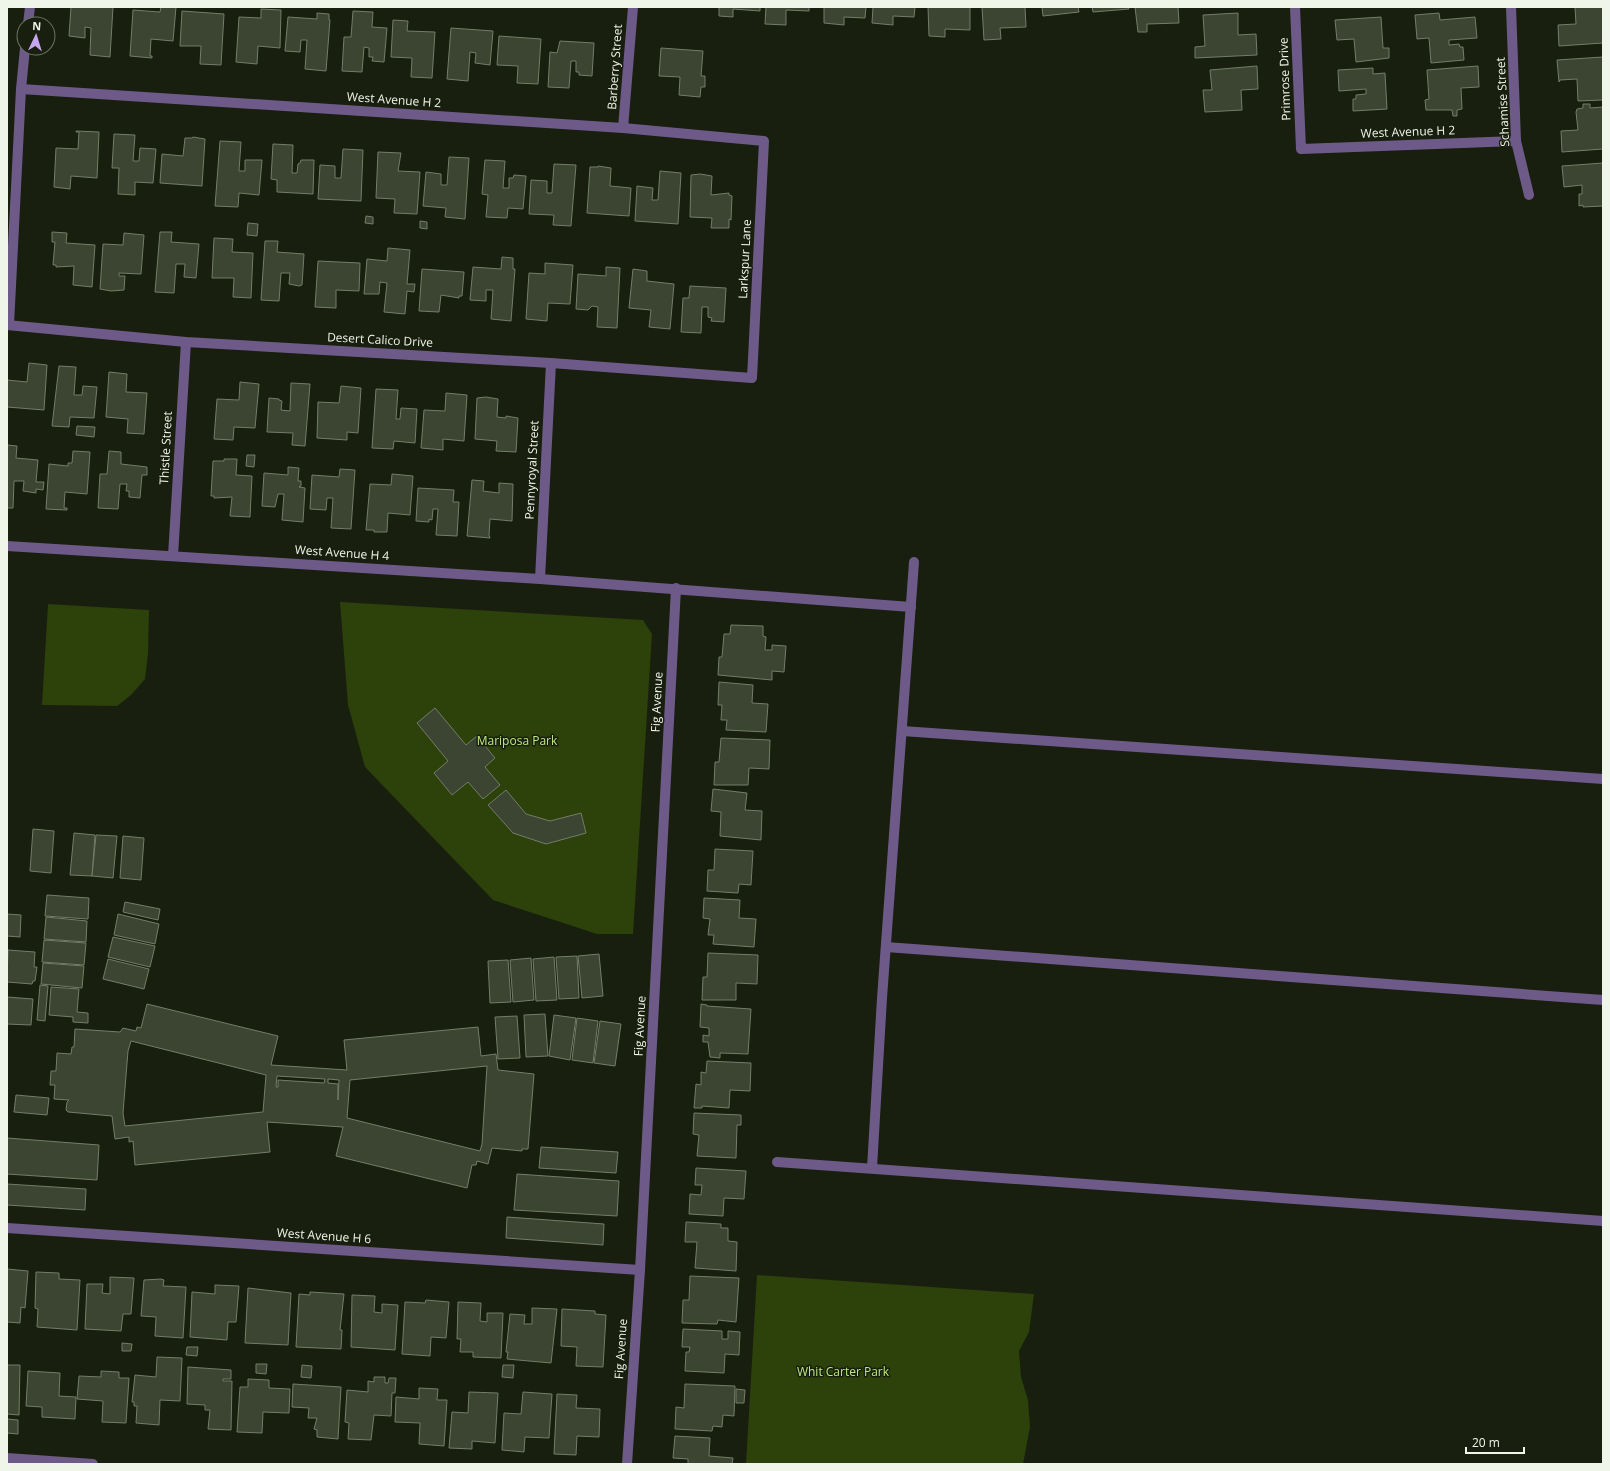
<svg xmlns="http://www.w3.org/2000/svg" width="1610" height="1471" viewBox="0 0 1610 1471" font-family="'Open Sans',sans-serif">
  <rect width="100%" height="100%" fill="#181f0e"/>
  <g fill="#2d410b">
    <path d="M340 602 643 620 652 634 633 934H597L493 900 365 767 348 705Z"/>
    <path d="M48 604 149 610 148 654 145 679 131 695 117 706 42 705Z"/>
    <path d="M757 1275 1034 1294 1029 1332 1019 1351 1021 1377 1028 1400 1030 1427 1023 1464H746Z"/>
  </g>
  <g fill="#3c4532" stroke="#737d68" fill-rule="evenodd">
    <path d="M71 7H113L110 57 90 55 91 28 85 27V38L69 36Z"/>
    <path d="M161 7H176L173 41 151 39 150 56H152V58L130 56 133 10 160 12Z"/>
    <path d="M717 7H760V11L733 9V17L719 16V8Z"/>
    <path d="M766 7H809V11L786 10V25L765 24Z"/>
    <path d="M824 7H866L865 18 844 17V25L824 23Z"/>
    <path d="M873 7H915L914 17 893 16V25L872 23Z"/>
    <path d="M928 7H970V30L945 29V37L929 36Z"/>
    <path d="M982 7H1025L1026 27 1000 28 1001 39 984 40Z"/>
    <path d="M1042 7H1078L1079 12 1043 16Z"/>
    <path d="M1092 7H1128L1129 9 1093 12Z"/>
    <path d="M1135 7H1178L1179 23 1147 24V32H1138Z"/>
    <path d="M1575 7H1603V43L1559 46 1558 25 1576 24Z"/>
    <path d="M261 9 281 10 280 48 258 46 257 64 236 62 239 17 261 18Z"/>
    <path d="M182 11 224 14 221 65 200 64 201 46H180Z"/>
    <path d="M353 11 373 12 372 27 387 28 384 62 372 61 373 57H369V48L364 47 362 72 342 71 344 37H351Z"/>
    <path d="M317 13 329 14V20H330L326 71 305 69 307 40H301L300 52 285 51 288 17 317 19Z"/>
    <path d="M1238 13V35L1256 34 1257 55 1195 58V47L1205 46 1203 15Z"/>
    <path d="M1439 13 1440 20 1475 17 1477 38 1449 40V45L1459 44 1460 47H1463L1464 60 1431 63 1429 38 1417 39 1415 15Z"/>
    <path d="M1381 17 1383 48H1389V58L1356 62 1354 39 1337 40 1335 20Z"/>
    <path d="M393 20 408 21 407 31 435 32 432 78 411 77 412 58 391 57Z"/>
    <path d="M451 28 493 31 490 65 475 63 476 53 470 52 468 81 447 79Z"/>
    <path d="M499 36 541 39 538 84 517 83 518 66 497 65Z"/>
    <path d="M560 41 594 43 592 76 579 75V72H576V61H571L569 88 548 87 550 52 557 53Z"/>
    <path d="M661 48 703 51 701 76H705V87H701L700 97 679 95 680 77 659 76Z"/>
    <path d="M1603 57V100L1578 101 1577 79 1560 80 1559 82 1557 60Z"/>
    <path d="M1257 66 1258 89 1241 90 1242 110 1205 112 1203 90H1212L1210 70Z"/>
    <path d="M1478 66 1479 87 1461 88 1462 109 1457 110V116H1453L1452 110H1426L1425 100 1429 99 1427 70Z"/>
    <path d="M1373 68V74L1385 73 1387 109 1353 111V99H1356V95L1366 94V89L1339 91 1338 70Z"/>
    <path d="M1583 104H1590V108L1603 107V149L1562 152 1561 131 1578 130 1576 112 1577 109 1583 108Z"/>
    <path d="M76 131 99 132 97 178 71 176 70 189 54 187 56 148 78 149 79 132H76Z"/>
    <path d="M114 134 135 135 133 161H139L140 148 156 149 153 183 135 182V195L118 194 119 168H112Z"/>
    <path d="M193 137 205 139 202 186 160 183 162 154 183 156 185 138H192Z"/>
    <path d="M220 141 241 142 239 171H245V160H262L259 195 239 193 238 207 215 206Z"/>
    <path d="M273 144 293 145 292 173H297L298 164 300 163 301 160H314L313 194 277 192V180L271 179Z"/>
    <path d="M343 149 363 150 361 201 318 199 320 165 335 166V178H341Z"/>
    <path d="M378 152 401 153 398 171 420 172 417 214 394 213 395 199 376 198Z"/>
    <path d="M449 157 469 158 465 219 445 217 446 208 423 206 426 172 441 174V185H447Z"/>
    <path d="M485 160 505 161 503 188H509V178H513L514 175 526 176 523 209 508 208 507 218 486 217 488 195 482 194Z"/>
    <path d="M1603 163V206L1583 207V205L1579 206V194H1582V185L1564 187 1562 166Z"/>
    <path d="M554 164 576 165 571 226 553 225 554 215 529 214 531 180 547 181V193H552Z"/>
    <path d="M598 166 611 168 610 186 631 188 629 216 587 213 590 167H598Z"/>
    <path d="M660 171 681 173 678 224 635 221 637 186 653 188 652 200H658Z"/>
    <path d="M700 174 712 176 711 195 729 193V195L732 196 731 220 729 219V228H711L712 218 690 217 691 175Z"/>
    <path d="M366 216 373 217V224L365 223Z"/>
    <path d="M420 221 427 222V229L420 228Z"/>
    <path d="M248 223 258 224 257 236 247 235Z"/>
    <path d="M52 232 67 233 66 243 95 245 92 287 73 285 74 266 56 267V265H53L55 242H52Z"/>
    <path d="M160 232H172L171 242 199 244 196 278 184 277 185 264H176L174 293 155 292Z"/>
    <path d="M124 233 144 235 141 274 119 273V276H125L124 290 111 291 100 289 103 244 123 245Z"/>
    <path d="M214 238 233 239 232 252 253 253 251 298 233 297 234 278H212Z"/>
    <path d="M265 241H278L277 252 304 254 302 285 299 286 289 284 290 273H281L279 301 261 300Z"/>
    <path d="M388 248 410 250 407 284H415L414 292 407 291 405 314 384 312 387 283 380 282 379 294H364L367 259 387 261Z"/>
    <path d="M502 257 513 258V269H515L511 321 491 319 493 290H486V301L470 300 473 267 501 269Z"/>
    <path d="M318 261 360 263 359 291 336 290V308L315 307Z"/>
    <path d="M545 263 573 265 570 304 548 303 547 321 526 319 529 273 545 274Z"/>
    <path d="M606 267 620 268 617 328 597 327 598 307 592 306 588 310 576 309 578 274 606 276Z"/>
    <path d="M422 269 464 272 462 296H459V298L441 295 439 312 419 311Z"/>
    <path d="M633 269 647 271V281L674 284 670 329 649 327 651 310 629 308Z"/>
    <path d="M690 286 726 288 724 322 711 321 712 318 708 317V307H702L701 333 681 332 683 298H689Z"/>
    <path d="M29 363 47 365 44 410 7 407V380L27 382Z"/>
    <path d="M59 366 76 367 74 395H82L83 386 97 387 94 418 70 417 69 427 52 426Z"/>
    <path d="M109 372 127 374 126 392 147 393 144 434 127 433 128 419 106 417Z"/>
    <path d="M240 382 259 384 255 428 234 427 233 440 214 439 217 399 239 400Z"/>
    <path d="M291 383 310 384 305 446 292 445 293 433 267 432 269 398 279 399V400L282 401 281 410 290 411Z"/>
    <path d="M341 386 361 388 358 433 347 432V440L317 438 318 402 339 403Z"/>
    <path d="M376 389 398 390 396 419H400L401 408 417 409 415 443 394 441 393 449 372 448Z"/>
    <path d="M446 393 467 395 464 441 443 439V450L421 448 424 410 445 411Z"/>
    <path d="M486 397 498 399 497 417 506 418V416L518 418 516 452 496 451 497 441 475 439 477 398Z"/>
    <path d="M77 426 95 427 94 437 76 435Z"/>
    <path d="M7 445 17 446 16 458 38 460 36 482H44L43 490 36 489V493L23 491 24 481H14L13 508H7Z"/>
    <path d="M73 451 90 452 87 494 65 492 64 508H67V510L46 509 49 464 68 466V463H72Z"/>
    <path d="M109 451 121 452V464L147 467V475H142L140 498 129 497V491H126L127 484H120L118 509 98 508 100 474H107Z"/>
    <path d="M247 455H255L254 467 246 466Z"/>
    <path d="M224 459H237L236 475 252 476 250 517 230 516 232 497 214 498V496H211L213 461H224Z"/>
    <path d="M288 467 299 468 298 481H301V486L299 487 305 488 303 522 282 520 284 494H278L275 507 262 506 264 473 288 475Z"/>
    <path d="M340 469 355 470 351 529 331 528 333 498H327L326 510 310 509 312 475 339 477Z"/>
    <path d="M392 474 413 476 410 515 388 513 387 532H374V530H366L370 484 391 485Z"/>
    <path d="M472 480 484 481 483 491 499 493V483L513 484 512 521 490 519 489 535 490 538 467 536Z"/>
    <path d="M418 488 454 490 453 502H459L457 536 436 535 438 509H433L432 520 429 519V522L416 521Z"/>
    <path d="M731 625 763 626V636L766 637 765 650H772V645L786 646 784 672 772 671V680L718 675 719 657H722L724 634H730Z"/>
    <path d="M719 682 753 685 752 703 768 704 766 732 726 730 727 720H721L722 705H718Z"/>
    <path d="M435 708 466 745 477 736 495 758 485 767 500 785 483 799 468 782 452 795 434 773 448 761 417 723Z"/>
    <path d="M721 738 770 740 769 769 749 768 748 785H714L715 762H719Z"/>
    <path d="M713 789 747 793 745 810 762 811 761 840 720 836 721 812 711 811Z"/>
    <path d="M506 790 526 814 550 821 581 813 586 833 546 844 513 833 488 805Z"/>
    <path d="M33 829 54 831 51 873 30 871Z"/>
    <path d="M74 833 95 835 92 876 70 875Z"/>
    <path d="M96 835 117 836 113 878 92 876Z"/>
    <path d="M123 836 144 838 141 880 120 878Z"/>
    <path d="M715 849 753 851 751 885 739 884 738 893 707 891 708 870H714Z"/>
    <path d="M47 895 89 898 88 919 45 916Z"/>
    <path d="M704 898 740 900 739 918 756 919 754 947 713 944 714 935H708L710 919 703 918Z"/>
    <path d="M125 902 160 909 158 920 123 912Z"/>
    <path d="M7 914 21 915 20 937 7 936Z"/>
    <path d="M118 914 159 924 155 944 114 935Z"/>
    <path d="M46 917 87 921 86 942 44 939Z"/>
    <path d="M113 937 155 946 150 967 108 957Z"/>
    <path d="M44 940 86 943 84 965 42 962Z"/>
    <path d="M8 950 35 952 34 967H37L35 981H33L32 984 7 982Z"/>
    <path d="M708 953 758 955 757 984 736 983V1000H702L703 977H707Z"/>
    <path d="M599 954 603 996 582 998 578 956Z"/>
    <path d="M577 956 579 998 559 999 556 957Z"/>
    <path d="M554 957 557 1000 536 1001 533 959Z"/>
    <path d="M531 958 534 1000 513 1002 510 960Z"/>
    <path d="M108 959 149 969 144 989 103 979Z"/>
    <path d="M508 960 511 1002 490 1003 488 961Z"/>
    <path d="M43 963 84 966 82 988 41 984Z"/>
    <path d="M40 985 48 986 45 1021 37 1020Z"/>
    <path d="M51 987 79 989 77 1012 88 1013V1023L73 1022V1017L49 1015Z"/>
    <path d="M7 997 33 999 31 1025 7 1024Z"/>
    <path d="M147 1004 278 1036 271 1065 347 1070 344 1040 478 1027 481 1056 496 1054 498 1070 534 1074 528 1149H522V1151L492 1148 488 1164 477 1161 476 1165H472L467 1188 336 1156 343 1127 267 1122 270 1152 135 1165 133 1141 129 1142V1137L115 1139 112 1116 68 1112 66 1110 67 1102 69 1100 54 1099 55 1085H50L51 1071H56L57 1053 71 1054 72 1047H74L75 1029 120 1032 123 1028 136 1031 137 1027 141 1028ZM131 1041 266 1075 263 1112 125 1126 123 1113 128 1051ZM487 1066 482 1144 480 1151 347 1118 350 1080ZM277 1076 325 1079 324 1083 278 1080V1087H276ZM328 1079 339 1080 338 1100V1084L328 1083Z"/>
    <path d="M701 1004 707 1005V1006L751 1009 748 1054 720 1053V1058L710 1057 708 1042H703V1035L709 1036V1028L700 1027Z"/>
    <path d="M545 1014 548 1056 526 1057 524 1015Z"/>
    <path d="M554 1015 576 1018 570 1060 549 1056Z"/>
    <path d="M517 1016 520 1058 498 1059 495 1017Z"/>
    <path d="M577 1018 598 1021 593 1063 572 1060Z"/>
    <path d="M600 1021 621 1024 615 1066 594 1063Z"/>
    <path d="M707 1061 751 1063 750 1091 730 1090 729 1108 702 1106V1108H694L696 1084 701 1085V1072L706 1073Z"/>
    <path d="M16 1095 49 1098 47 1115 14 1112Z"/>
    <path d="M694 1113 741 1115V1125H737L736 1158 697 1156 699 1135 693 1134Z"/>
    <path d="M7 1138 99 1145 97 1180 7 1174Z"/>
    <path d="M541 1147 618 1152 616 1173 539 1168Z"/>
    <path d="M696 1168 746 1171 744 1199 724 1198 723 1216 689 1214 690 1194 701 1195 702 1185H695Z"/>
    <path d="M517 1174 619 1181 617 1216 514 1210Z"/>
    <path d="M7 1184 86 1189 85 1210 7 1205Z"/>
    <path d="M507 1217 604 1224 603 1245 506 1238Z"/>
    <path d="M686 1222 721 1224V1228H728V1241L737 1242 736 1271 695 1268 697 1242H685Z"/>
    <path d="M7 1269 28 1271 25 1308 21 1307 20 1323 7 1322Z"/>
    <path d="M36 1272 59 1273V1279L80 1280 77 1330 37 1327 38 1309 35 1308Z"/>
    <path d="M690 1276 739 1278 736 1322 718 1320 717 1324 682 1323 683 1300H689Z"/>
    <path d="M110 1277 134 1278 131 1314H123L121 1331 85 1329 87 1284H103L102 1293 110 1294Z"/>
    <path d="M161 1279 164 1280 163 1286 186 1287 183 1338 155 1336 156 1317 141 1316 144 1280Z"/>
    <path d="M215 1285 239 1286 236 1322H228L227 1340 190 1337 192 1292 215 1294Z"/>
    <path d="M248 1288 291 1293 288 1345 245 1343Z"/>
    <path d="M310 1292 344 1294 340 1330H342L341 1349 296 1347 299 1294 310 1295Z"/>
    <path d="M352 1295 375 1296 374 1312 382 1313V1304L398 1305 395 1350 351 1347Z"/>
    <path d="M426 1300 449 1302 446 1338 431 1337 430 1356 402 1354 405 1302 425 1303Z"/>
    <path d="M458 1302 481 1303 480 1321 487 1322V1313H503L501 1358 473 1357V1352H460L461 1339H457Z"/>
    <path d="M532 1308 557 1309 551 1363 507 1359 508 1352H506L510 1314 525 1315 524 1324H532Z"/>
    <path d="M562 1309 595 1311V1314L606 1315 603 1367 576 1366 577 1347 561 1346Z"/>
    <path d="M683 1329 722 1331V1339H728V1331L740 1332 739 1355 725 1354 724 1373 685 1371 686 1352H689L690 1347H682Z"/>
    <path d="M122 1343 132 1344 131 1351H122Z"/>
    <path d="M187 1347H198L197 1356 186 1355Z"/>
    <path d="M157 1357 182 1358 180 1401 160 1400 159 1425 136 1423 137 1406H134V1402H132L135 1375 156 1377Z"/>
    <path d="M256 1364H267L266 1374 256 1373Z"/>
    <path d="M7 1365H20L19 1415 7 1414Z"/>
    <path d="M302 1365 312 1366 311 1378 301 1377Z"/>
    <path d="M503 1365H514L513 1378 502 1377Z"/>
    <path d="M188 1367 231 1370V1379H223V1381H232L231 1430 208 1429 210 1410H205V1405L187 1404Z"/>
    <path d="M28 1371 60 1373 59 1396 76 1397 75 1419 42 1417V1407L26 1406Z"/>
    <path d="M101 1371 119 1372V1378H129L126 1423 102 1422 103 1401 77 1399 79 1376 101 1377Z"/>
    <path d="M374 1377H385V1383H388L389 1378H396L395 1393H392L391 1416 374 1415 371 1440 348 1439 349 1423 345 1422 347 1390 368 1392V1381L374 1382Z"/>
    <path d="M248 1379 269 1380V1388L290 1389 289 1413 263 1412 262 1433 237 1432 240 1387H248Z"/>
    <path d="M293 1384 341 1387 338 1439 317 1437V1430L314 1429 317 1418H308L309 1408 292 1407Z"/>
    <path d="M685 1384 735 1386 734 1416 723 1415 722 1427 713 1426 712 1431 675 1429 676 1407 684 1408Z"/>
    <path d="M419 1388 438 1389 437 1400H447L444 1446 419 1444 420 1423 395 1422 396 1397 419 1399Z"/>
    <path d="M736 1389 745 1390 744 1403H736Z"/>
    <path d="M469 1392 498 1393 495 1443 472 1441V1449L449 1448 452 1412 468 1413Z"/>
    <path d="M523 1392 552 1394 549 1438 525 1437 524 1452 502 1450 504 1413 521 1414Z"/>
    <path d="M557 1394 577 1395 576 1408 600 1409 599 1437 577 1436 576 1455 554 1454Z"/>
    <path d="M7 1419 18 1420V1434L7 1433Z"/>
    <path d="M675 1436 710 1438 709 1456 733 1458 732 1464H688V1459L673 1458Z"/>
  </g>
  <g fill="none" stroke-linecap="round" stroke-linejoin="round">
    <g stroke="#6e5a88" stroke-width="10">
      <path d="M1295 7 1301 149 1516 141"/>
      <path d="M1511 7 1516 141 1529 195"/>
      <path d="M28 24 30 7"/>
      <path d="M623 128 633 7"/>
      <path d="M7 325 186 342 551 363 752 378 764 141 623 128 21 89"/>
      <path d="M9 325 21 89 25 48"/>
      <path d="M7 546 540 579 911 607"/>
      <path d="M173 556 186 342"/>
      <path d="M540 579 551 363"/>
      <path d="M902 731 1603 779"/>
      <path d="M886 947 1603 1000"/>
      <path d="M777 1162 1603 1221"/>
      <path d="M872 1168 882 998 914 562"/>
      <path d="M7 1228 640 1270"/>
      <path d="M7 1458 93 1464"/>
      <path d="M627 1464 640 1270 676 588"/>
    </g>
  </g>
  <g text-anchor="middle" stroke-width="3" stroke-linejoin="round" paint-order="stroke">
    <g font-size="12" fill="#eff5e9" stroke="#181f0e">
      <text transform="translate(615 67) rotate(-86)" y="4">Barberry Street</text>
      <text transform="translate(1285 79) rotate(-92)" y="4">Primrose Drive</text>
      <text transform="translate(394 100) rotate(4)" y="4">West Avenue H 2</text>
      <text transform="translate(1503 102) rotate(-93)" y="4">Schamise Street</text>
      <text transform="translate(1408 132) rotate(-2)" y="4">West Avenue H 2</text>
      <text transform="translate(745 259) rotate(-87)" y="4">Larkspur Lane</text>
      <text transform="translate(380 340) rotate(3)" y="4">Desert Calico Drive</text>
      <text transform="translate(166 448) rotate(-87)" y="4">Thistle Street</text>
      <text transform="translate(532 470) rotate(-87)" y="4">Pennyroyal Street</text>
      <text transform="translate(342 553) rotate(4)" y="4">West Avenue H 4</text>
      <text transform="translate(657 702) rotate(-87)" y="4">Fig Avenue</text>
      <text transform="translate(640 1026) rotate(-87)" y="4">Fig Avenue</text>
      <text transform="translate(324 1236) rotate(4)" y="4">West Avenue H 6</text>
      <text transform="translate(621 1349) rotate(-86)" y="4">Fig Avenue</text>
    </g>
    <g font-size="12" fill="#bde984" stroke="#181f0e">
      <text x="517" y="745">Mariposa Park</text>
      <text x="843" y="1376">Whit Carter Park</text>
    </g>
  </g>
  <rect width="1610" height="1471" fill="none" stroke="#eff5e9" stroke-width="16"/>
  <g transform="translate(36 36) rotate(4)"><circle r="19" fill="#181f0e" stroke="#6e7566"/>
  <path d="M0-3L7 15L0 10L-7 15Z" fill="#c6a6f0"/>
  <text y="-6" font-size="11" font-weight="bold" text-anchor="middle" fill="#eff5e9">N</text>
  </g>
  <path d="M1466 1447v6h58v-6" fill="none" stroke="#eff5e9" stroke-width="2"/>
  <text x="1472" y="1447" font-size="12" fill="#eff5e9" stroke="#181f0e" stroke-width="3" paint-order="stroke">20 m</text>
</svg>
